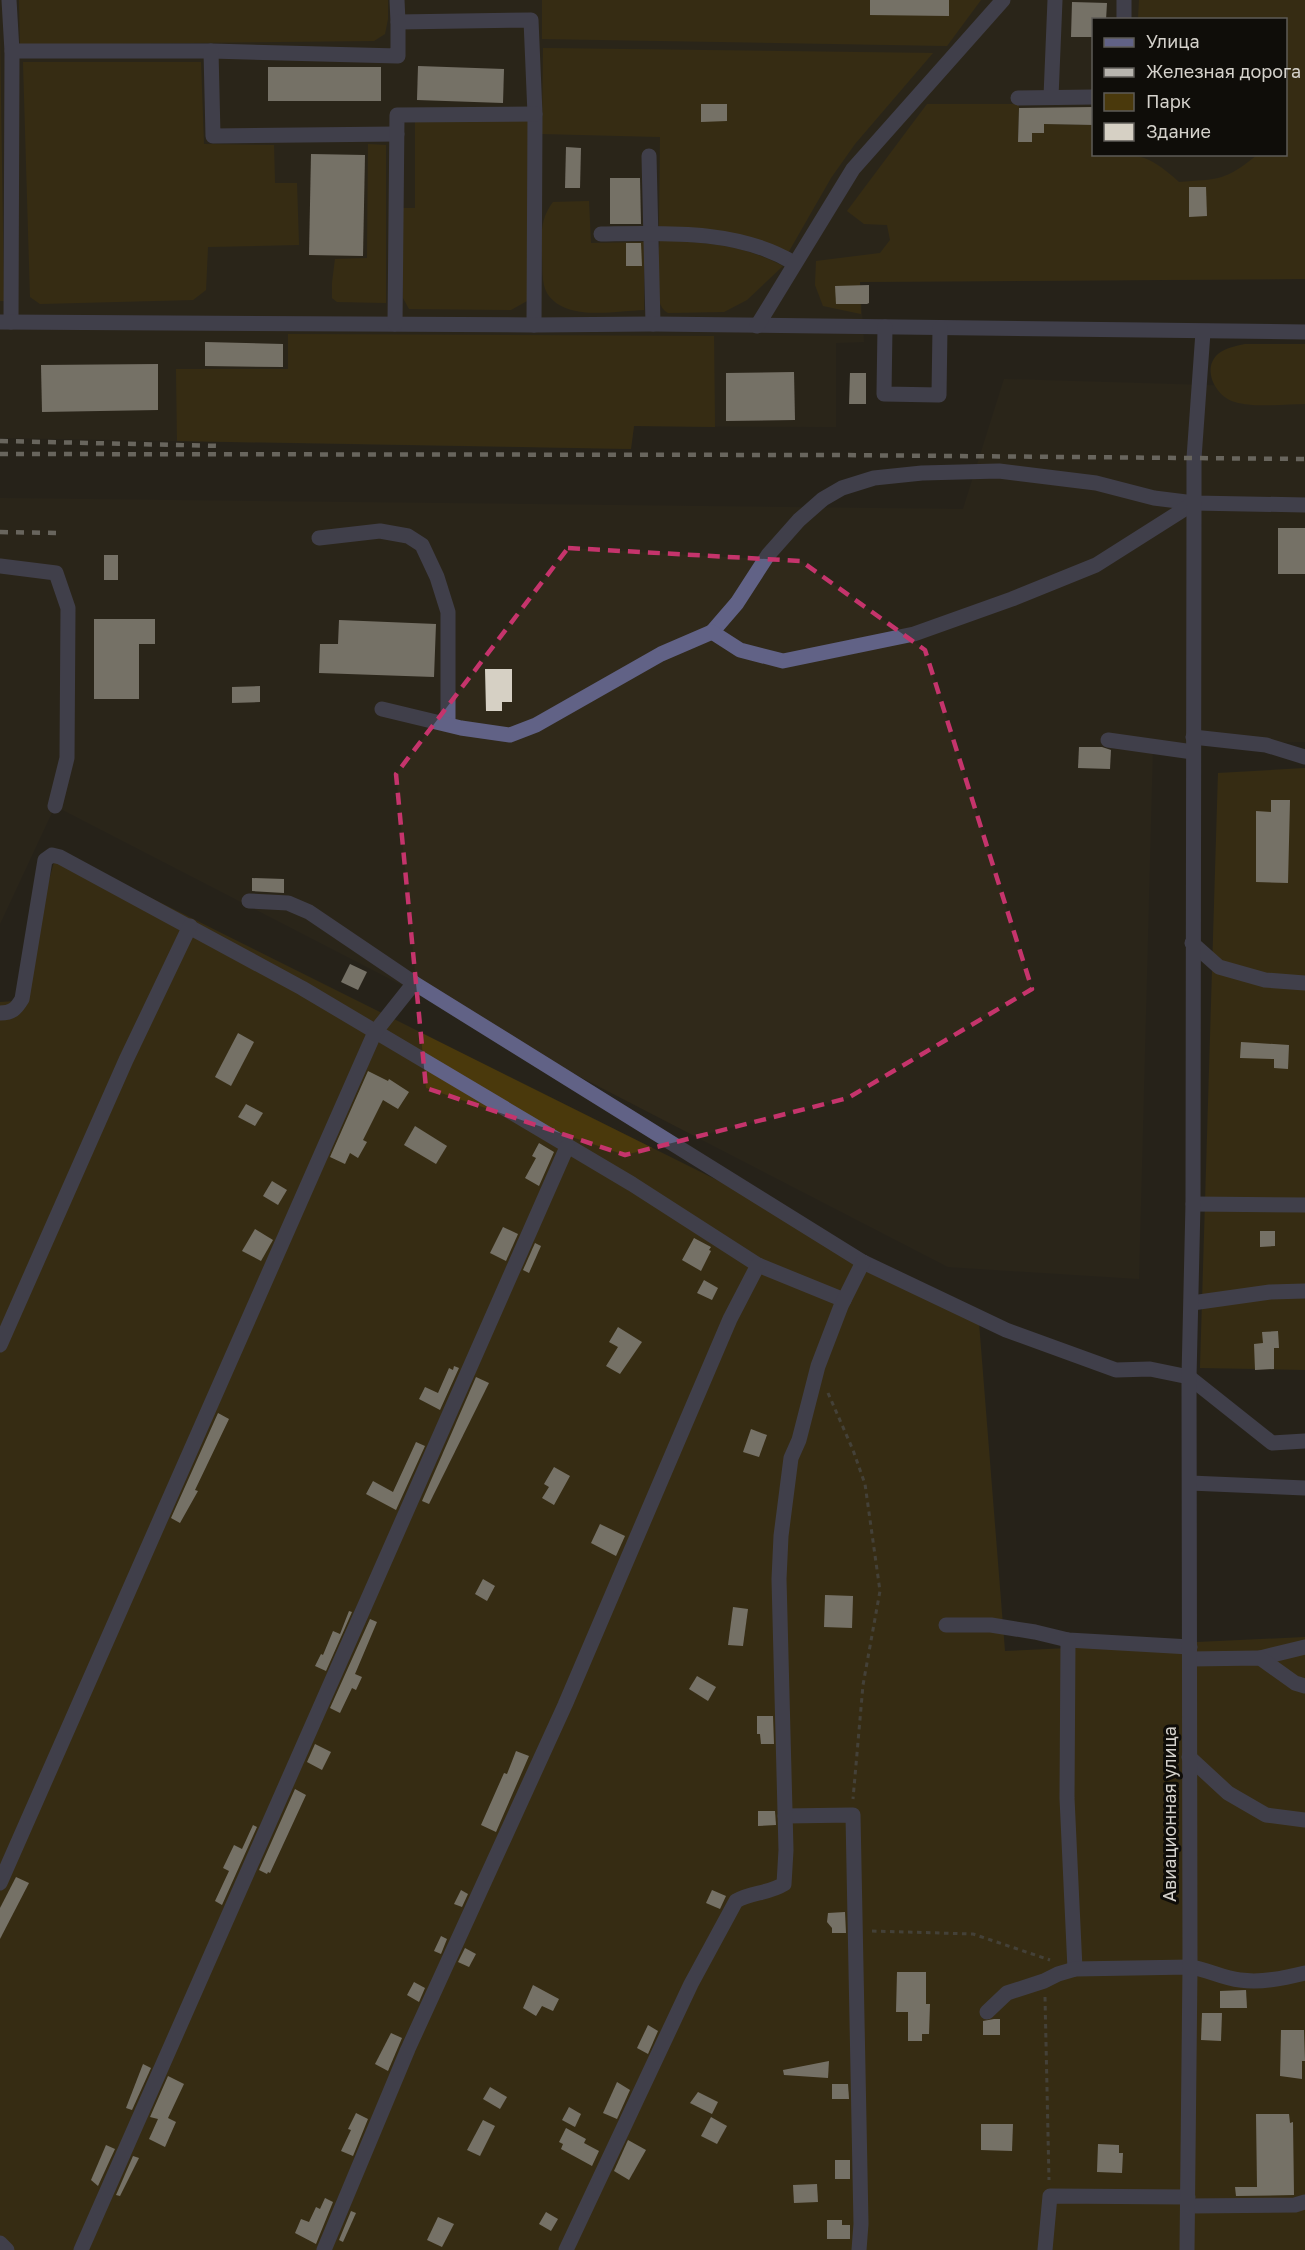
<svg xmlns="http://www.w3.org/2000/svg" width="1305" height="2250" viewBox="0 0 1305 2250" font-family="'Golos Text',sans-serif">
  <rect width="100%" height="100%" fill="#27231a"/>
  <g fill="#30291a" fill-rule="evenodd">
    <path d="M0 0H1305V279L860 282 864 342 836 343V427L634 426 631 449 0 438ZM1094 20H1286V154H1094Z"/>
    <path d="M1004 379 1305 388V742L1153 744 1139 1279 948 1267 55 806 0 924V498L963 509Z"/>
  </g>
  <g fill="#4a390c">
    <path d="M19 0H388V19L385 34 374 41 20 45Z"/>
    <path d="M542 0H981L947 46 542 39Z"/>
    <path d="M1139 0H1305V279L860 282 861 314 823 306 815 285 816 261 880 253 890 240 887 225 864 224 847 211 927 104H1019L1018 142H1032V133H1044V124L1093 125 1094 154C1137 155 1145 151 1179 182 1219 179 1225 181 1257 155L1286 154V20L1138 19Z"/>
    <path d="M0 32 4 301H0Z"/>
    <path d="M543 48 933 53 855 144 831 178 788 253 659 226 660 137 542 134Z"/>
    <path d="M23 62H201L204 144 274 145 275 183H297L299 245 208 247 206 290 193 300 40 304 30 297Z"/>
    <path d="M415 119H528L527 301 511 310 409 309 403 298V208H415Z"/>
    <path d="M368 144 386 145V303L337 302 332 298V283L335 259 367 258Z"/>
    <path d="M589 201 591 243 644 242V310C615 311 565 322 547 293 541 282 543 268 542 256 542 234 539 221 553 202Z"/>
    <path d="M660 240C706 243 741 244 783 266L747 300 724 312 668 313C650 304 658 257 660 240Z"/>
    <path d="M288 334 714 336 715 427 634 426 631 449 177 441 176 369H288Z"/>
    <path d="M1245 344H1305V404C1285 404 1254 408 1235 402 1216 397 1201 369 1218 354 1225 348 1236 346 1245 344Z"/>
    <path d="M1305 768V1370L1200 1368 1218 773Z"/>
    <path d="M57 851 803 1223 979 1323 1005 1651 1305 1637V2250H0V1002L16 1001Z"/>
  </g>
  <g fill="#d6d0c4">
    <path d="M870 0H949V16L870 15Z"/>
    <path d="M1072 2 1107 3 1106 20H1094V37H1071Z"/>
    <path d="M418 66 504 69 503 103 417 100Z"/>
    <rect x="268" y="67" width="113" height="34"/>
    <path d="M701 104H727V121L701 122Z"/>
    <path d="M1094 107V125L1044 124V133H1032V142H1018L1019 108Z"/>
    <path d="M566 147 581 148 580 188H565Z"/>
    <path d="M311 154 365 155 363 256 309 255Z"/>
    <path d="M610 178H640L641 224H610Z"/>
    <path d="M1189 187H1206L1207 216 1189 217Z"/>
    <path d="M626 243H641L642 266H626Z"/>
    <path d="M869 285V303L867 304H836L835 286Z"/>
    <path d="M205 342 283 344V367L205 366Z"/>
    <path d="M158 364V410L42 412 41 365Z"/>
    <path d="M794 372 795 420 726 421V373Z"/>
    <path d="M850 373H866V404H849Z"/>
    <rect x="1278" y="528" width="27" height="46"/>
    <rect x="104" y="555" width="14" height="25"/>
    <path d="M94 619H155V644H139V699H94Z"/>
    <path d="M339 620 436 624 434 677 319 673 320 644H338Z"/>
    <path d="M485 669H512V702H502V711H486Z"/>
    <path d="M260 686V702L232 703V687Z"/>
    <path d="M1079 747H1102L1111 750 1110 769 1078 768Z"/>
    <path d="M1271 800H1290L1288 883 1256 882V811L1271 812Z"/>
    <path d="M252 878 284 879V893L252 891Z"/>
    <path d="M350 964 367 972 358 990 341 982Z"/>
    <path d="M238 1033 254 1042 231 1086 215 1077Z"/>
    <path d="M1241 1042 1289 1045 1288 1069 1274 1068V1059L1240 1058Z"/>
    <path d="M368 1071 388 1081 389 1079 409 1092 398 1109 383 1100 363 1140 367 1142 358 1158 350 1153 345 1164 330 1157Z"/>
    <path d="M246 1104 263 1113 255 1126 238 1117Z"/>
    <path d="M415 1126 447 1146 436 1164 404 1145Z"/>
    <path d="M539 1143 554 1152 539 1186 525 1178 536 1158 532 1156Z"/>
    <path d="M272 1181 287 1190 278 1205 263 1196Z"/>
    <path d="M503 1227 518 1234 506 1261 490 1253Z"/>
    <path d="M255 1229 273 1240 261 1261 242 1251Z"/>
    <path d="M1260 1231H1275V1246L1260 1247Z"/>
    <path d="M694 1238 711 1247 709 1250 711 1251 701 1271 682 1260Z"/>
    <path d="M535 1243 541 1246 529 1273 523 1270Z"/>
    <path d="M704 1280 718 1288 712 1300 697 1293Z"/>
    <path d="M618 1327 642 1342 620 1374 606 1366 618 1347 609 1342Z"/>
    <path d="M1278 1331 1279 1348H1274V1369L1255 1370 1254 1344 1263 1343 1262 1332Z"/>
    <path d="M454 1366 459 1368 440 1410 419 1399 425 1387 438 1393 449 1368 453 1370Z"/>
    <path d="M476 1377 489 1383 429 1504 422 1501Z"/>
    <path d="M218 1413 229 1419 195 1490 198 1491 180 1523 171 1518Z"/>
    <path d="M751 1429 767 1435 759 1457 743 1452Z"/>
    <path d="M416 1442 425 1446 396 1510 366 1494 373 1481 393 1492Z"/>
    <path d="M554 1467 570 1476 554 1505 542 1498 549 1487 544 1484Z"/>
    <path d="M600 1524 625 1536 616 1556 591 1543Z"/>
    <path d="M483 1579 495 1586 487 1601 475 1594Z"/>
    <path d="M825 1595 853 1596 852 1628 824 1627Z"/>
    <path d="M733 1607 748 1609 743 1646 728 1645Z"/>
    <path d="M349 1611 352 1612 326 1671 315 1666 321 1654 323 1655 333 1631 340 1634Z"/>
    <path d="M370 1619 377 1622 355 1674 362 1677 356 1690 352 1688 340 1713 330 1708Z"/>
    <path d="M697 1676 716 1687 708 1701 689 1689Z"/>
    <path d="M757 1716H773L774 1744H761L760 1734H757Z"/>
    <path d="M315 1744 331 1752 322 1770 307 1762Z"/>
    <path d="M516 1751 529 1756 496 1832 481 1825 504 1773 507 1774Z"/>
    <path d="M295 1789 306 1795 270 1873 268 1872 267 1874 259 1870Z"/>
    <path d="M758 1811H775L776 1825 758 1826Z"/>
    <path d="M253 1825 257 1827 222 1905 215 1901 229 1871 223 1868 234 1845 242 1849Z"/>
    <path d="M16 1877 29 1883 0 1939V1908Z"/>
    <path d="M461 1890 468 1894 462 1907 454 1904Z"/>
    <path d="M712 1890 726 1896 720 1909 706 1903Z"/>
    <path d="M845 1912 846 1933H832V1928L827 1922 828 1913Z"/>
    <path d="M441 1936 447 1939 441 1954 434 1951Z"/>
    <path d="M465 1948 476 1954 469 1967 458 1962Z"/>
    <path d="M897 1972H926V2004H930L929 2034H922V2041H908V2012H896Z"/>
    <path d="M414 1982 425 1988 419 2002 407 1995Z"/>
    <path d="M533 1985 559 1999 553 2011 542 2006 536 2016 523 2008Z"/>
    <path d="M1246 1990 1247 2008H1220V1991Z"/>
    <path d="M1202 2013H1222L1221 2041 1201 2040Z"/>
    <path d="M994 2019H1000V2035H983V2021Z"/>
    <path d="M648 2025 658 2031 648 2054 637 2048Z"/>
    <path d="M1281 2030H1304L1305 2061H1302V2079L1280 2076Z"/>
    <path d="M391 2033 402 2038 388 2071 375 2064Z"/>
    <path d="M829 2061 828 2078 784 2075 783 2070Z"/>
    <path d="M143 2064 151 2068 132 2110 126 2108Z"/>
    <path d="M168 2076 184 2084 168 2118 176 2122 165 2147 149 2139 158 2119 150 2117Z"/>
    <path d="M617 2082 630 2090 617 2119 603 2113Z"/>
    <path d="M832 2084H848L849 2099H832Z"/>
    <path d="M490 2087 507 2097 500 2109 483 2099Z"/>
    <path d="M698 2092 718 2102 712 2114 690 2103Z"/>
    <path d="M569 2107 581 2114 575 2127 562 2120Z"/>
    <path d="M356 2113 368 2119 353 2156 341 2151 351 2130 348 2129Z"/>
    <path d="M1256 2114H1289L1290 2123 1293 2122 1294 2195 1236 2196 1235 2187H1257Z"/>
    <path d="M711 2117 727 2126 717 2144 701 2136Z"/>
    <path d="M483 2120 495 2126 480 2156 467 2150Z"/>
    <path d="M981 2124H1013L1012 2151 981 2150Z"/>
    <path d="M566 2128 586 2139 584 2143 599 2151 592 2166 561 2149 563 2144 559 2142Z"/>
    <path d="M628 2140 646 2150 629 2180 614 2171Z"/>
    <path d="M1098 2144 1119 2145V2153H1123L1122 2173 1097 2172Z"/>
    <path d="M106 2145 115 2149 98 2186 91 2180Z"/>
    <path d="M133 2156 139 2158 120 2196 116 2195Z"/>
    <rect x="835" y="2160" width="15" height="19"/>
    <path d="M817 2184 818 2202 794 2203 793 2185Z"/>
    <path d="M325 2198 333 2202 316 2244 295 2233 301 2219 309 2222 316 2207 320 2209Z"/>
    <path d="M351 2211 356 2213 343 2242 339 2240Z"/>
    <path d="M546 2212 558 2219 551 2231 539 2224Z"/>
    <path d="M438 2217 454 2224 442 2247 427 2240Z"/>
    <path d="M827 2220H842V2225H850V2239H827Z"/>
  </g>
  <g fill="none" stroke-linecap="round" stroke-linejoin="round">
    <g stroke="#69665e" stroke-width="3" stroke-dasharray="4.5 4.5" stroke-linecap="butt">
      <path d="M828 1393 853 1450 865 1484 880 1591 863 1685 853 1799"/>
      <path d="M872 1931 973 1934 1050 1960"/>
      <path d="M1045 1997 1049 2180"/>
    </g>
    <g stroke="#616286" stroke-width="15">
      <path d="M9 0 12 51 11 322"/>
      <path d="M397 0 398 22 531 20 535 114 534 325"/>
      <path d="M1124 0V20"/>
      <path d="M12 51H211L398 56V22"/>
      <path d="M211 51 213 136 397 134"/>
      <path d="M1051 97 1055 0"/>
      <path d="M1018 98 1094 97"/>
      <path d="M649 156 653 324"/>
      <path d="M601 234C665 233 738 229 794 263"/>
      <path d="M0 322 534 325 653 324 1305 332"/>
      <path d="M395 324 397 115 535 114"/>
      <path d="M757 326 853 169 1003 0"/>
      <path d="M885 327 884 394 939 395 940 328"/>
      <path d="M319 538 380 531 408 536 422 545 437 577 448 612V724"/>
      <path d="M0 566 56 573 68 608 67 758 55 806"/>
      <path d="M712 632 737 603 768 555 799 520 823 499 842 488 874 478 922 473 999 471 1096 483 1154 498 1194 503 1305 505"/>
      <path d="M382 709 461 728 510 735 536 725 661 654 712 632 740 650 783 661 914 634 1012 599 1096 565 1194 503"/>
      <path d="M1193 737 1266 745 1305 757"/>
      <path d="M1108 740 1193 752"/>
      <path d="M249 901 288 903 309 912 414 983 863 1262 1006 1330 1116 1370 1150 1369 1189 1377 1272 1443 1305 1441"/>
      <path d="M1192 943 1219 967 1265 980 1305 983"/>
      <path d="M0 1013C12 1013 16 1009 22 999L45 860 52 855 60 857 302 988 632 1184 758 1265 844 1300"/>
      <path d="M1193 1204 1305 1205"/>
      <path d="M1192 1303 1270 1292 1305 1291"/>
      <path d="M0 1345 126 1060 190 926"/>
      <path d="M1190 1483 1305 1488"/>
      <path d="M946 1625H991L1035 1632 1068 1640 1190 1647"/>
      <path d="M1068 1640 1067 1798 1075 1969"/>
      <path d="M1260 1658 1305 1647"/>
      <path d="M1190 1659 1260 1658 1295 1683 1305 1686"/>
      <path d="M1189 1757 1228 1793 1266 1815 1305 1820"/>
      <path d="M785 1816 853 1815 861 2224 859 2250"/>
      <path d="M0 1883 375 1032 414 983"/>
      <path d="M987 2012 1007 1993 1044 1981 1058 1974 1075 1969 1190 1967C1207 1969 1222 1978 1240 1980 1262 1983 1284 1978 1305 1973"/>
      <path d="M1188 2206 1295 2205 1305 2202"/>
      <path d="M0 2243 7 2250"/>
      <path d="M81 2250 567 1147"/>
      <path d="M324 2250 408 2049 565 1705 730 1319 758 1265"/>
      <path d="M566 2250 691 1984 736 1901C751 1892 768 1894 784 1884L786 1850 779 1579 781 1536 791 1458 799 1440 818 1366 841 1306 863 1262"/>
      <path d="M1045 2250 1050 2196 1188 2197"/>
      <path d="M1187 2250 1190 1967 1189 1377 1193 1204 1194 503V458L1203 332"/>
    </g>
    <g stroke="#b8b5af" stroke-width="4.5" stroke-dasharray="8 8" stroke-linecap="butt">
      <path d="M0 441 223 446"/>
      <path d="M0 454 836 455 1305 459"/>
      <path d="M0 532 60 533"/>
    </g>
  </g>
  <path d="M0 0H1305V2250H0ZM568 548 801 561 925 650 1032 989 848 1098 625 1155 426 1088 396 774Z" fill="#27231a" fill-opacity=".55" fill-rule="evenodd"/>
  <path fill="none" stroke="#c5346c" stroke-width="4.5" stroke-dasharray="12 8" stroke-linejoin="round" d="M568 548 801 561 925 650 1032 989 848 1098 625 1155 426 1088 396 774Z"/>
  <g text-anchor="middle" stroke-width="6" stroke-linejoin="round" paint-order="stroke">
    <g font-size="18" fill="#d4d1cb" stroke="#0f0d09">
      <text transform="translate(1170 1814) rotate(-90)" y="6">Авиационная улица</text>
    </g>
  </g>
  <rect x="1092" y="18" width="195" height="138" fill="#0f0d09" stroke="#5e5b57" stroke-width="1.5"/>
  <rect x="1104" y="38" width="30" height="9" fill="#616286" stroke="#5e5b57" stroke-width="1.5"/>
  <text x="1146" y="48" font-size="18" fill="#d4d1cb">Улица</text>
  <rect x="1104" y="68" width="30" height="9" fill="#b8b5af" stroke="#5e5b57" stroke-width="1.5"/>
  <text x="1146" y="78" font-size="18" fill="#d4d1cb">Железная дорога</text>
  <rect x="1104" y="93" width="30" height="18" fill="#4a390c" stroke="#5e5b57" stroke-width="1.5"/>
  <text x="1146" y="108" font-size="18" fill="#d4d1cb">Парк</text>
  <rect x="1104" y="123" width="30" height="18" fill="#d6d0c4" stroke="#5e5b57" stroke-width="1.5"/>
  <text x="1146" y="138" font-size="18" fill="#d4d1cb">Здание</text>
</svg>
